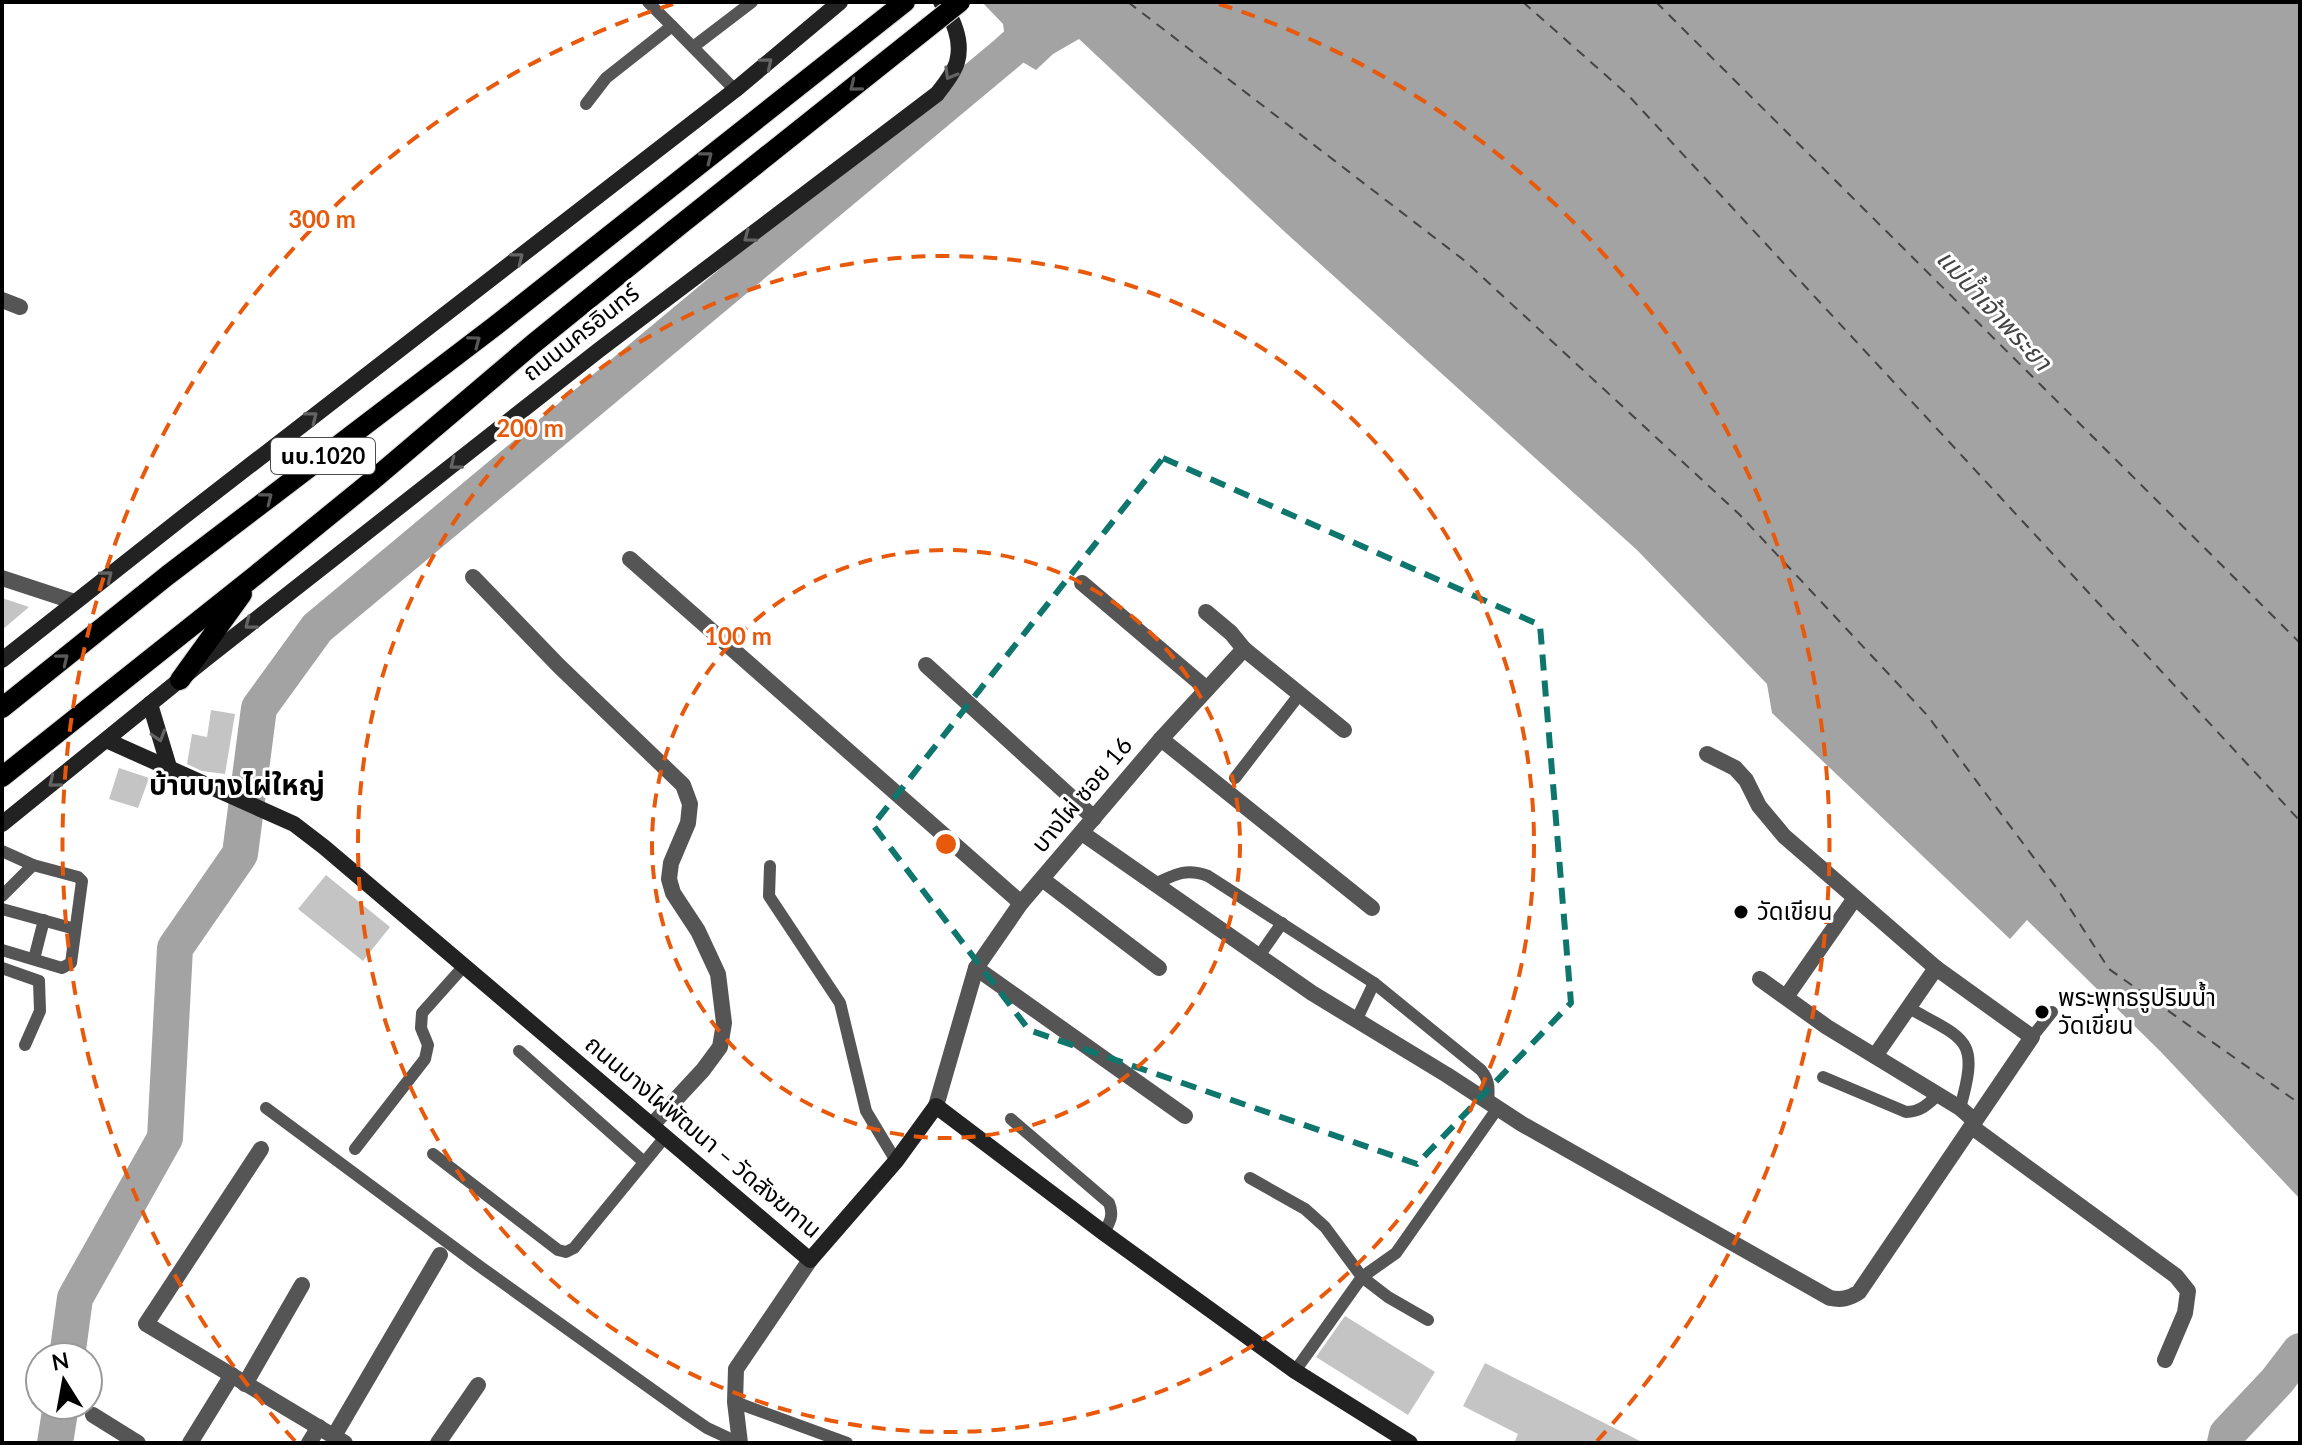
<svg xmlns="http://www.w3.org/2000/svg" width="2302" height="1445" viewBox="0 0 2302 1445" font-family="Lato,'Noto Sans Thai',sans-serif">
  <rect width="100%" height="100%" fill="#fff"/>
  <path fill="#a3a3a3" d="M982 2 2300 3V1199L2160 1051 2027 920 2010 939 1772 713 1767 684 1637 550 1286 233 1079 39 1053 54 1036 70 1007 53 1003 24Z"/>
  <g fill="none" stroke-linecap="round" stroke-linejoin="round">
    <g stroke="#a3a3a3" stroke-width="36">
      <path d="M67 1357 75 1298 165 1138 175 948 240 854 259 708 317 628 1007 53 1064 2"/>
      <path d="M55 1443 61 1405"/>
      <path d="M2225 1443 2227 1434 2277 1381 2300 1351"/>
    </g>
    <g stroke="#444" stroke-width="2" stroke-dasharray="10 8" stroke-linecap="butt">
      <path d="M1128 2 1465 261 1739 514 1927 715 2058 890 2109 969 2300 1104"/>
      <path d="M1523 2 1628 95 2300 821"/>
      <path d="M1656 2 2300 643"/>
    </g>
  </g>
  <g fill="#c4c4c4">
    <path d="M2 598 29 607 2 630Z"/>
    <path d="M211 710 235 714 225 774 202 771 187 764 192 734 207 737Z"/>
    <path d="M119 768 149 778 138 808 109 799Z"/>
    <path d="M326 875 390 927 363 961 298 909Z"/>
    <path d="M1345 1316 1435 1372 1408 1415 1316 1357Z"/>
    <path d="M1485 1363 1644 1443H1514L1518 1434 1463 1406Z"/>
  </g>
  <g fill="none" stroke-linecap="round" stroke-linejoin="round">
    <g stroke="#dbdbdb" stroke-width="22">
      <g id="primary">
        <path d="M180 680 242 594"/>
        <path d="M2 708 168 575 495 326 905 2"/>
        <path d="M2 777 256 575 374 479 533 344 675 229"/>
      </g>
    </g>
    <g stroke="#555" stroke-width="12">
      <path d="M648 2 672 26"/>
      <path d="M693 47 752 2"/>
      <path d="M586 104 606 78 672 26 735 90"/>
      <path d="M1235 778 1299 695"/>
      <path d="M2 851 33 865 78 877 82 881 71 963 62 968 2 950"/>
      <path d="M770 866 769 896 840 1003 866 1111 896 1161"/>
      <path d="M1155 884C1176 874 1186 868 1208 876L1374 983 1481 1070C1490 1081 1489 1089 1488 1103"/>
      <path d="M2 896 33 865"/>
      <path d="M2 909 75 929"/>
      <path d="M1259 956 1282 923"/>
      <path d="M34 959 44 920"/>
      <path d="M2 968 39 981 40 1011 25 1045"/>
      <path d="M1909 1008C1966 1040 1980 1038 1960 1108"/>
      <path d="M1356 1021 1374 983"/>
      <path d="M2032 1037 2052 1012"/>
      <path d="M519 1051 644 1162"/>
      <path d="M1823 1077 1906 1112C1921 1112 1928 1104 1939 1094"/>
      <path d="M266 1108 482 1268 685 1413 707 1428 739 1443"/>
      <path d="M1011 1119 1109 1203C1114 1215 1110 1222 1104 1233"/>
      <path d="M355 1149 425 1059 428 1045 421 1028 422 1013 464 966"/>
      <path d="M433 1154 558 1250 566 1252 574 1248 665 1137"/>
      <path d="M1250 1178 1305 1209 1325 1227 1362 1277 1295 1371"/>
      <path d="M1428 1320 1388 1297 1362 1277 1396 1253 1497 1109"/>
      <path d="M735 1402 847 1443"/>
    </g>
    <g stroke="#555" stroke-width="16">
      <path d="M2 300 20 307"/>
      <path d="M630 559 1021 903"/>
      <path d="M473 577 559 666 683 785 690 804 688 823 671 863 669 879 673 893 698 931 718 974 724 1023 720 1047 703 1070 652 1125"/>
      <path d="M2 578 75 602"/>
      <path d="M1082 583 1207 689"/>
      <path d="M1206 612 1231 633 1244 649"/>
      <path d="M926 665 1094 818"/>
      <path d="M1161 739 1372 908"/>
      <path d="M1082 833 1312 993 1447 1075 1522 1124 1830 1298C1841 1300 1849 1299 1859 1292L2032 1037 1936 968 1784 836 1759 806 1746 780 1735 768 1707 754"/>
      <path d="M1042 879 1159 968"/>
      <path d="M976 968 1185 1116"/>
      <path d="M1760 979 1827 1027 1960 1108 1975 1121"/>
      <path d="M1786 997 1855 898"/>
      <path d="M1875 1056 1936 968"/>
      <path d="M936 1106 976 968 1021 903 1161 739 1244 649 1344 730"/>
      <path d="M1972 1127 2176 1276 2188 1291 2185 1313 2165 1360"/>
      <path d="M261 1149 146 1324 345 1443"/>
      <path d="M245 1384 302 1285"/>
      <path d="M93 1415 138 1443"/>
      <path d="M334 1436 440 1255"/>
      <path d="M190 1443 232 1375"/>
      <path d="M309 1443 319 1427"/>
      <path d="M438 1443 478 1385"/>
      <path d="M740 1443 735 1402 736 1369 810 1260"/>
    </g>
    <g stroke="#222" stroke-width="16">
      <path d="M2 660 182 518 735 90 840 2"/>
      <path d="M150 704 169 767"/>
      <path d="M106 740 294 824 324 847 810 1260 896 1161 936 1106 1104 1233 1295 1371 1410 1443"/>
      <path d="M2 824 203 661 599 350 937 94C944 85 954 73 957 62 963 41 953 18 941 2"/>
    </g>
    <use href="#primary" stroke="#000" stroke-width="20"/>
    <g stroke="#dbdbdb" stroke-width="22" stroke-linecap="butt">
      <path id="primary-bridge" d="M675 229 960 2"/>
    </g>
    <use href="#primary-bridge" stroke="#000" stroke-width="20"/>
  </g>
  <defs><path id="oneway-chevron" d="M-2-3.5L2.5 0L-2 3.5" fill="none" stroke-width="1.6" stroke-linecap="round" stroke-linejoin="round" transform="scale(2)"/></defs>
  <g stroke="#646464">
    <use href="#oneway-chevron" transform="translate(767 63) rotate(-40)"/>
    <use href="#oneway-chevron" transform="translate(950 74) rotate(120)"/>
    <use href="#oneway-chevron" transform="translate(749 237) rotate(143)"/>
    <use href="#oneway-chevron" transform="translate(518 258) rotate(-38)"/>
    <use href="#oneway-chevron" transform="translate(312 417) rotate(-38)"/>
    <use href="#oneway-chevron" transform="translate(455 464) rotate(142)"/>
    <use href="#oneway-chevron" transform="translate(107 576) rotate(-39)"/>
    <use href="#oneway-chevron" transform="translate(250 624) rotate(142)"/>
    <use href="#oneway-chevron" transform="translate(159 736) rotate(73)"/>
    <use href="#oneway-chevron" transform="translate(54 782) rotate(141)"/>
  </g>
  <g stroke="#595959">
    <use href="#oneway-chevron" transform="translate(855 86) rotate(141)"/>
    <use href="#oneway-chevron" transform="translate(707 157) rotate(-38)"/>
    <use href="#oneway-chevron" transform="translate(475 341) rotate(-37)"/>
    <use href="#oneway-chevron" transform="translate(267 498) rotate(-38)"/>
    <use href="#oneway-chevron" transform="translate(63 659) rotate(-39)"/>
  </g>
  <path fill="none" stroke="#0f766e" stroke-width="6" stroke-dasharray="16 10" stroke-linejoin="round" d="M1163 458 1540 625 1571 1003 1417 1164 1029 1030 873 825Z"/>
  <g fill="none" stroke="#e8590c" stroke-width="4" stroke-dasharray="14 10">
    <circle cx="946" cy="844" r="294"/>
    <circle cx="946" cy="844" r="588"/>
    <path d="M295 1441A883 883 0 0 1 673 4M1219 4A883 883 0 0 1 1597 1441"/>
  </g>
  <g fill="#000" stroke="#fff" stroke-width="3">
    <circle cx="1741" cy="912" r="8"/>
    <circle cx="2042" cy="1012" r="8"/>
  </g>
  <g text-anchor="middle" stroke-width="6" stroke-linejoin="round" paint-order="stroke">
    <rect fill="#fff" stroke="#4c4c4c" stroke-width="2" x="271" y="438" width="104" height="36" rx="6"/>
    <g font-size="22" font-weight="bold" fill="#000">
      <text x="323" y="464">นบ.1020</text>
    </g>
    <g font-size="24" fill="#000" stroke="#fff">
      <text transform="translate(581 333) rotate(-38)" y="8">ถนนนครอินทร์</text>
      <text transform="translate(1082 795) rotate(-50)" y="8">บางไผ่ ซอย 16</text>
      <text transform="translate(703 1137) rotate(40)" y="8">ถนนบางไผ่พัฒนา – วัดสังฆทาน</text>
    </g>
    <g font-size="24" fill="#000" stroke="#fff" text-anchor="start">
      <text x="1757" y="920">วัดเขียน</text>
      <text x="2058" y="1006">พระพุทธรูปริมน้ำ<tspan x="2058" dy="28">วัดเขียน</tspan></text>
    </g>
    <g font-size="26" font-style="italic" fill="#444" stroke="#fff">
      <text transform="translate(1994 310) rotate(47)" y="9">แม่น้ำเจ้าพระยา</text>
    </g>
    <g font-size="28" font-weight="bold" fill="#000" stroke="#fff">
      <text x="237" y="795">บ้านบางไผ่ใหญ่</text>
    </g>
  </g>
  <circle cx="946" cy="844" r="12" fill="#e8590c" stroke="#fff" stroke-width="4"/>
  <g font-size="24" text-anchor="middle" font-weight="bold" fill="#e8590c" stroke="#fff" stroke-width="6" stroke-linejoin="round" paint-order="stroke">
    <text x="322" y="228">300 m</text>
    <text x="530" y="437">200 m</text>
    <text x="738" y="645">100 m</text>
  </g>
  <rect width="2302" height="1445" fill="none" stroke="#000000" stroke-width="8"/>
  <g transform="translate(64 1381) rotate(349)"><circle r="38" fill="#ffffff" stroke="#999999" stroke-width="2"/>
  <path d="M0-6L14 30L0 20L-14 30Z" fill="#000000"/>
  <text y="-12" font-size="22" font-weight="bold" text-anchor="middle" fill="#000000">N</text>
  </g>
</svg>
